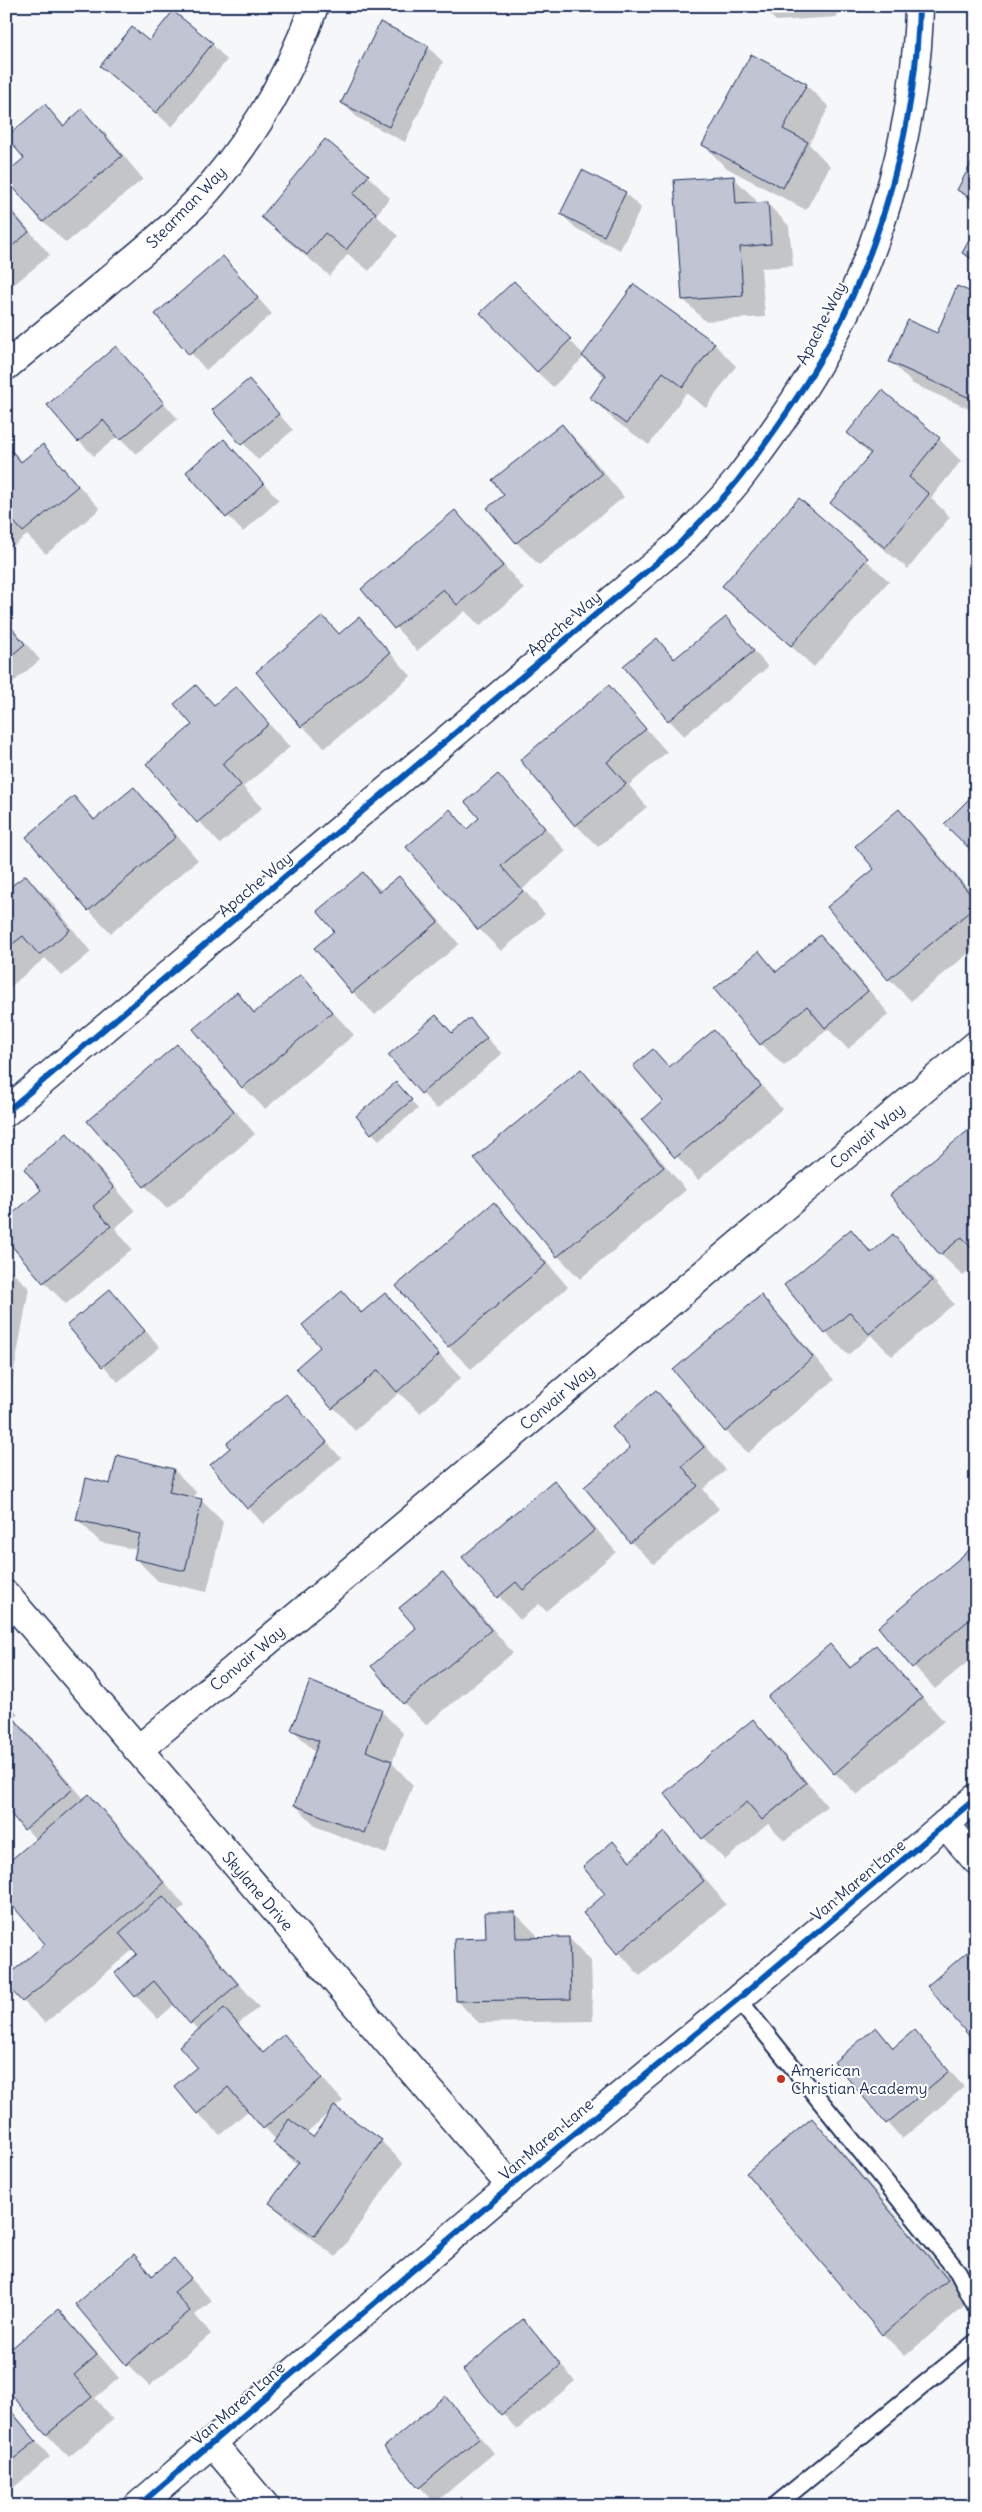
<svg xmlns="http://www.w3.org/2000/svg" width="982" height="2512" viewBox="0 0 982 2512" font-family="Delius,sans-serif">
  <rect width="100%" height="100%" fill="#f6f7f9"/>
  <filter id="ink" filterUnits="userSpaceOnUse"><feTurbulence type="fractalNoise" baseFrequency=".02" numOctaves="2"/><feDisplacementMap in="SourceGraphic" scale="10" xChannelSelector="R" yChannelSelector="G"/><feConvolveMatrix kernelMatrix="1 2 1 2 8 2 1 2 1" color-interpolation-filters="sRGB"/></filter>
  <g filter="url(#ink)">
    <g fill="#0003" fill-rule="evenodd">
      <path d="M761 6H836L837 17 776 21Z"/>
      <path d="M149 43 212 44 227 60 172 127 101 66Z"/>
      <path d="M428 47 443 62 405 142 358 118 342 103Z"/>
      <path d="M806 85 829 107 809 144 830 166 806 210 725 167 703 144Z"/>
      <path d="M45 106 65 126 82 111 105 133 143 179 66 243 43 221 26 158Z"/>
      <path d="M976 161V206L959 190Z"/>
      <path d="M368 176 390 198 376 215 398 236 369 271 348 254 330 276 285 239 262 217Z"/>
      <path d="M733 177 756 200V204L767 203 789 226 793 266 761 268 765 317 705 321 683 299Z"/>
      <path d="M625 193 641 208 620 250 577 229 561 214Z"/>
      <path d="M6 203 50 255 6 291Z"/>
      <path d="M976 231V265L964 253Z"/>
      <path d="M223 258 272 314 206 370 157 314Z"/>
      <path d="M976 295V412L913 384 891 362 938 335Z"/>
      <path d="M529 298 584 355 714 344 736 366 706 408 686 393 649 445 614 420 591 398 605 378 584 357 553 387 537 372Z"/>
      <path d="M116 348 178 419 136 454 118 436 94 456 79 441Z"/>
      <path d="M249 381 293 430 258 460 214 410Z"/>
      <path d="M562 425 584 448 624 497 539 565 517 543 489 508 506 495Z"/>
      <path d="M848 433 939 439 961 461 931 498 950 517 908 569 854 525 831 502 870 455Z"/>
      <path d="M224 440 279 500 243 532 187 472Z"/>
      <path d="M6 445 23 462 43 446 100 509 46 554 27 535 6 552Z"/>
      <path d="M799 499 889 581 814 667 724 586Z"/>
      <path d="M455 512 478 534 524 589 480 626 465 611 417 651 362 590Z"/>
      <path d="M323 617 340 634 359 618 411 676 325 748 302 726 257 673Z"/>
      <path d="M726 618 768 667 684 736 669 720 657 640 676 659Z"/>
      <path d="M6 620 40 660 6 688Z"/>
      <path d="M196 686 216 706 236 688 290 747 243 787 262 808 220 844 148 764 193 725Z"/>
      <path d="M609 687 667 752 629 785 647 807 598 847 576 825 522 760Z"/>
      <path d="M498 775 566 851 523 889 545 914 501 951 479 929 450 811 468 829 481 818Z"/>
      <path d="M134 788 156 811 198 860 111 933 89 910 28 837 74 798 96 820Z"/>
      <path d="M899 811 921 833 976 898V947L911 1001 889 979 875 869Z"/>
      <path d="M363 873 382 891 399 877 421 899 459 944 375 1015 353 992 316 948 336 932Z"/>
      <path d="M25 876 48 898 91 952 62 976 45 958 6 990V892Z"/>
      <path d="M820 937 843 959 889 1014 848 1049 828 1029 784 1066 761 1044 715 989 759 953 778 972Z"/>
      <path d="M300 976 354 1035 265 1109 243 1087 195 1029 237 994 256 1013Z"/>
      <path d="M436 1017 453 1034 470 1020 502 1054 437 1109 422 1093Z"/>
      <path d="M714 1032 736 1054 782 1109 698 1180 644 1120 665 1102 653 1051 670 1068Z"/>
      <path d="M177 1046 199 1068 255 1134 167 1209 145 1186 89 1121Z"/>
      <path d="M581 1070 604 1093 686 1190 580 1279 558 1256 476 1159Z"/>
      <path d="M404 1092 418 1109 379 1140 372 1133Z"/>
      <path d="M976 1126V1266L963 1276 941 1254Z"/>
      <path d="M67 1134 89 1156 135 1211 115 1228 132 1249 66 1304 44 1282 6 1237 43 1190Z"/>
      <path d="M494 1203 516 1226 568 1287 471 1369 449 1347 397 1286Z"/>
      <path d="M851 1231 873 1253 893 1236 915 1258 954 1304 892 1356 871 1335 848 1355 826 1333Z"/>
      <path d="M6 1266 29 1288 9 1400 6 1399Z"/>
      <path d="M110 1291 160 1347 118 1382 68 1325Z"/>
      <path d="M342 1292 363 1313 385 1294 461 1378 420 1413 399 1393 355 1431 298 1368 322 1347Z"/>
      <path d="M761 1297 783 1319 834 1380 748 1453 725 1431Z"/>
      <path d="M656 1392 679 1414 726 1470 703 1489 719 1509 654 1564 631 1542 632 1448Z"/>
      <path d="M286 1395 341 1458 263 1524 212 1465Z"/>
      <path d="M174 1470 196 1492 194 1499 201 1500 223 1522 207 1592 158 1581 136 1559 138 1550 100 1542 77 1519 111 1485Z"/>
      <path d="M554 1482 576 1504 616 1552 546 1611 539 1604 520 1620 464 1557Z"/>
      <path d="M974 1547 976 1655 935 1689 879 1627Z"/>
      <path d="M443 1574 465 1596 513 1653 426 1725 404 1703 418 1628Z"/>
      <path d="M830 1646 852 1668 876 1647 944 1721 857 1795 835 1773Z"/>
      <path d="M6 1700 18 1714 14 1717 85 1800 89 1796 111 1818 185 1906 178 1912 259 2007 238 2024 264 2053 284 2036 343 2101 335 2108 381 2141 403 2163 336 2257 293 2225 271 2203 298 2166 274 2143 276 2140 249 2110 220 2135 198 2113 199 2031 175 2004 158 2019 136 1996 139 1955 134 1949 45 2023 23 2001 47 1944 36 1840 6 1806ZM331 2111 313 2138 306 2133Z"/>
      <path d="M381 1711 403 1733 392 1763 413 1785 386 1854 317 1827 295 1805 316 1753 293 1730Z"/>
      <path d="M753 1721 775 1743 827 1806 785 1841 768 1824 725 1860 703 1838Z"/>
      <path d="M664 1834 686 1856 726 1904 640 1976 584 1913 607 1894 613 1843 632 1861Z"/>
      <path d="M515 1913 537 1935V1939L569 1938 591 1961 593 2021 479 2023 457 2001 487 1939Z"/>
      <path d="M876 2029 894 2048 914 2031 964 2087 902 2139 836 2062Z"/>
      <path d="M812 2119 834 2142 969 2302 905 2356 883 2334Z"/>
      <path d="M134 2256 154 2276 174 2260 212 2301 195 2315 211 2334 149 2386 127 2364Z"/>
      <path d="M58 2311 80 2333 119 2378 95 2398 113 2420 69 2457 47 2435 6 2386V2340L14 2348Z"/>
      <path d="M523 2321 575 2381 517 2430 465 2370Z"/>
      <path d="M445 2397 494 2453 435 2503 420 2487Z"/>
      <path d="M6 2404 50 2457 6 2494Z"/>
    </g>
    <g fill="#c0c4d3" stroke="#1b2f5e">
      <path d="M173 11 213 43 156 113 100 66 132 27 149 41Z"/>
      <path d="M380 22 429 46 389 127 341 103Z"/>
      <path d="M751 54 807 84 783 129 808 142 783 188 702 145Z"/>
      <path d="M45 104 63 126 82 109 122 156 43 222 6 179V173L24 158 6 137Z"/>
      <path d="M325 139 369 175 353 194 376 213 346 250 325 233 307 255 261 217Z"/>
      <path d="M974 158 976 159V201L957 190Z"/>
      <path d="M582 170 626 192 604 236 560 214Z"/>
      <path d="M734 176 736 204 768 202 771 244 740 247 743 296 682 300 674 180Z"/>
      <path d="M6 206 29 232 6 251Z"/>
      <path d="M976 228V261L962 253Z"/>
      <path d="M223 256 258 298 189 355 155 314Z"/>
      <path d="M514 281 571 339 537 372 480 313Z"/>
      <path d="M634 284 715 343 683 387 663 372 626 424 590 398 606 375 582 356Z"/>
      <path d="M957 286 976 294V386L970 398 889 362 908 320 937 333Z"/>
      <path d="M116 346 164 403 120 440 103 420 78 442 47 405Z"/>
      <path d="M249 379 279 414 241 445 212 410Z"/>
      <path d="M882 390 940 438 909 477 929 494 885 548 830 503 871 453 847 433Z"/>
      <path d="M562 424 602 474 516 543 487 508 504 495 492 480Z"/>
      <path d="M224 439 264 484 226 518 186 472Z"/>
      <path d="M6 444 21 462 43 444 78 486 23 532 6 513Z"/>
      <path d="M799 498 868 558 791 646 722 586Z"/>
      <path d="M455 510 503 566 457 605 443 589 394 629 361 589Z"/>
      <path d="M323 616 339 634 359 617 390 653 301 727 256 672Z"/>
      <path d="M726 617 754 651 668 721 623 666 657 638 674 659Z"/>
      <path d="M6 621 25 644 6 660Z"/>
      <path d="M196 685 214 705 236 686 269 724 222 764 241 785 197 823 146 764 192 725 174 704Z"/>
      <path d="M609 685 646 729 607 762 626 784 575 826 520 760Z"/>
      <path d="M498 774 545 828 501 866 523 891 478 930 406 847 450 809 467 829 479 818 465 802Z"/>
      <path d="M134 787 176 837 88 911 26 837 74 796 94 820Z"/>
      <path d="M976 792V855L944 824Z"/>
      <path d="M899 809 976 901V906L888 980 827 907 874 869 855 846Z"/>
      <path d="M363 872 379 892 399 876 438 922 352 993 314 948 334 931 317 911Z"/>
      <path d="M26 875 70 930 39 955 23 936 6 949V890Z"/>
      <path d="M820 935 868 991 825 1028 807 1006 760 1045 714 989 759 951 776 972Z"/>
      <path d="M301 974 332 1012 242 1088 193 1029 237 992 254 1013Z"/>
      <path d="M436 1015 452 1033 470 1018 487 1038 421 1094 388 1055Z"/>
      <path d="M714 1030 761 1086 675 1158 642 1120 663 1101 633 1066 653 1049 669 1067Z"/>
      <path d="M177 1044 234 1111 144 1187 87 1121Z"/>
      <path d="M581 1069 664 1167 557 1257 474 1158Z"/>
      <path d="M396 1082 412 1100 371 1134 356 1116Z"/>
      <path d="M976 1124V1254L962 1237 940 1255 890 1195Z"/>
      <path d="M67 1133 114 1188 93 1206 111 1226 43 1283 6 1239V1219L41 1190 24 1169Z"/>
      <path d="M494 1202 546 1264 448 1347 396 1286Z"/>
      <path d="M851 1229 871 1253 893 1234 932 1281 869 1334 850 1312 825 1334 784 1285Z"/>
      <path d="M110 1289 145 1331 102 1367 67 1325Z"/>
      <path d="M342 1291 361 1313 385 1293 439 1355 397 1392 378 1370 332 1409 296 1368 320 1347 302 1325Z"/>
      <path d="M761 1295 813 1357 725 1432 673 1370Z"/>
      <path d="M656 1390 704 1447 682 1466 698 1486 630 1543 584 1487 630 1448 612 1427Z"/>
      <path d="M286 1394 327 1442 247 1509 210 1465 230 1448 227 1443Z"/>
      <path d="M117 1455 174 1469 169 1492 202 1499 185 1571 134 1559 140 1534 76 1520 86 1478 110 1484Z"/>
      <path d="M554 1480 595 1530 523 1590 516 1582 497 1598 462 1557Z"/>
      <path d="M974 1546 976 1628 969 1620 912 1668 878 1627Z"/>
      <path d="M443 1572 491 1630 403 1704 371 1666 416 1628 399 1608Z"/>
      <path d="M830 1644 850 1668 876 1645 922 1698 834 1774 768 1697Z"/>
      <path d="M310 1681 382 1710 366 1751 392 1761 364 1833 294 1805 319 1741 291 1730Z"/>
      <path d="M6 1709 73 1789 24 1830 6 1808Z"/>
      <path d="M753 1719 806 1783 762 1820 747 1802 702 1839 664 1793Z"/>
      <path d="M89 1794 164 1883 22 2002 6 1984V1977L45 1944 6 1898V1864Z"/>
      <path d="M664 1832 704 1881 617 1954 583 1913 605 1894 583 1867 613 1841 630 1861Z"/>
      <path d="M163 1896 238 1984 190 2024 154 1981 135 1997 115 1973 137 1954 119 1933Z"/>
      <path d="M485 1912H515L516 1938 569 1937 571 1999 456 2001 454 1939 486 1938Z"/>
      <path d="M967 1952 976 1962V2044L927 1986Z"/>
      <path d="M224 2008 263 2053 284 2034 322 2078 263 2129 228 2087 197 2114 174 2086 197 2067 179 2046Z"/>
      <path d="M876 2027 893 2048 914 2030 949 2071 886 2124 834 2062Z"/>
      <path d="M334 2106 382 2140 314 2236 269 2203 299 2162 273 2143 289 2119 313 2137Z"/>
      <path d="M812 2118 948 2280 882 2335 746 2173Z"/>
      <path d="M134 2254 152 2276 174 2258 191 2278 174 2292 190 2311 126 2365 75 2304Z"/>
      <path d="M58 2309 97 2355 74 2375 92 2397 46 2435 6 2388V2340L12 2348Z"/>
      <path d="M523 2319 561 2365 501 2415 463 2370Z"/>
      <path d="M445 2396 480 2437 419 2488 384 2447Z"/>
      <path d="M6 2405 36 2441 6 2465Z"/>
    </g>
    <g fill="none" stroke-linecap="round" stroke-linejoin="round">
      <g stroke="#1b2f5e" stroke-width="20">
        <g id="service">
          <path d="M738 1999 958 2272 976 2306"/>
          <path d="M775 2506 976 2342"/>
        </g>
      </g>
      <g stroke="#1b2f5e" stroke-width="31">
        <g id="minor">
          <path d="M6 366C45 334 84 301 122 269 153 243 185 217 211 186 256 133 291 72 314 6"/>
          <path d="M6 1112 679 544C698 523 720 503 738 480 771 437 803 392 829 344 882 246 917 119 919 6"/>
          <path d="M6 1595 511 2186"/>
          <path d="M138 1750 976 1045"/>
          <path d="M945 1824 976 1860"/>
        </g>
      </g>
      <g stroke="#1b2f5e" stroke-width="31">
        <path id="tertiary" d="M212 2443 265 2506"/>
      </g>
      <g stroke="#1b2f5e" stroke-width="31">
        <path id="secondary" d="M138 2506 511 2186 738 1999 976 1798"/>
      </g>
      <use href="#service" stroke="#fff" stroke-width="16"/>
      <use href="#minor" stroke="#fff" stroke-width="28"/>
      <use href="#tertiary" stroke="#fff" stroke-width="28"/>
      <use href="#secondary" stroke="#fff" stroke-width="28"/>
      <g stroke="#fff" stroke-width="9">
        <g id="cycleway">
          <path d="M6 1112 679 544C698 523 720 503 738 480 771 437 803 392 829 344 882 246 917 119 919 6"/>
          <path d="M138 2506 511 2186 738 1999 976 1798"/>
        </g>
      </g>
      <use href="#cycleway" stroke="#0057b8" stroke-width="6"/>
    </g>
  </g>
  <circle fill="#c8321e" stroke="#fff" stroke-width="2" cx="781" cy="2079" r="5"/>
  <g text-anchor="middle" stroke-width="4" stroke-linejoin="round" paint-order="stroke">
    <g font-size="16" fill="#1b2f5e" stroke="#fff">
      <text transform="translate(186 207) rotate(-46)" y="6">Stearman Way</text>
      <text transform="translate(821 323) rotate(-63)" y="6">Apache Way</text>
      <text transform="translate(564 623) rotate(-40)" y="6">Apache Way</text>
      <text transform="translate(255 884) rotate(-40)" y="6">Apache Way</text>
      <text transform="translate(867 1136) rotate(-40)" y="6">Convair Way</text>
      <text transform="translate(557 1397) rotate(-40)" y="6">Convair Way</text>
      <text transform="translate(247 1658) rotate(-40)" y="6">Convair Way</text>
      <text transform="translate(858 1880) rotate(-40)" y="6">Van Maren Lane</text>
      <text transform="translate(258 1891) rotate(49)" y="6">Skylane Drive</text>
      <text transform="translate(546 2139) rotate(-40)" y="6">Van Maren Lane</text>
      <text transform="translate(238 2403) rotate(-41)" y="6">Van Maren Lane</text>
    </g>
    <g font-size="16" fill="#1b2f5e" stroke="#fff" text-anchor="start">
      <text x="791" y="2076">American<tspan x="791" dy="18">Christian Academy</tspan></text>
    </g>
  </g>
  <rect width="982" height="2512" fill="none" stroke="#fff" stroke-width="25"/>
  <rect x="12" y="12" width="957" height="2487" fill="none" stroke="#1b2f5e" stroke-width="2" filter="url(#ink)"/>
</svg>
